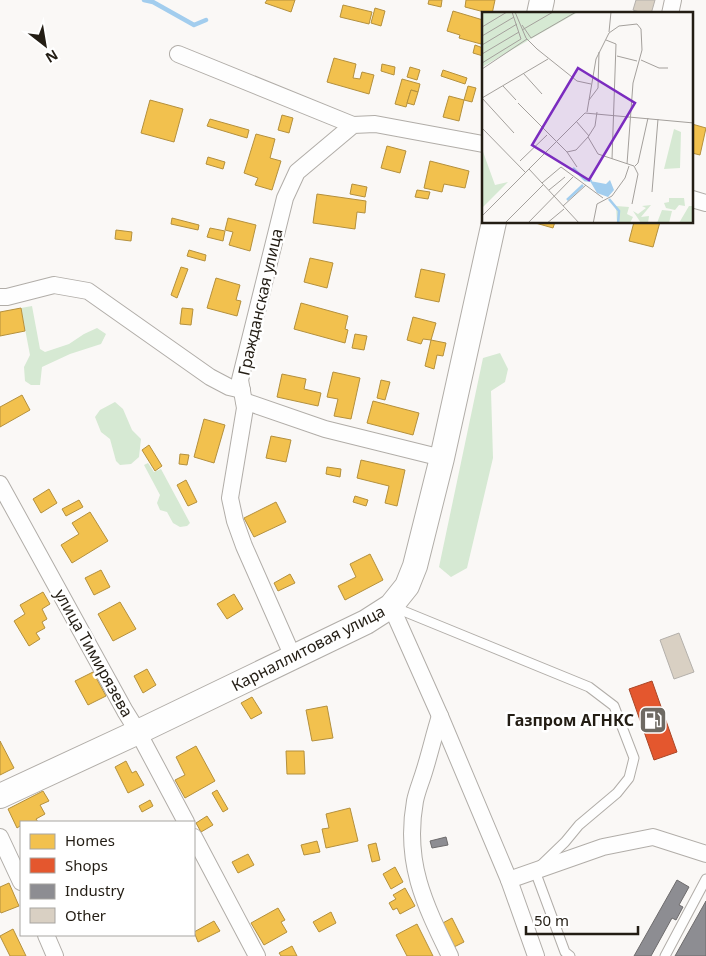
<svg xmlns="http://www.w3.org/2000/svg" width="706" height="956" viewBox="0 0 706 956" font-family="'Noto Sans',sans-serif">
  <rect width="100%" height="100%" fill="#faf8f6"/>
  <g fill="#d6e9d3">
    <path d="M32 306 40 349 45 352 69 344 84 334 97 328 106 334 101 344 70 354 42 367 40 385H31L25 381 24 367 30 355 21 308Z"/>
    <path d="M500 353 508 369 505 382 491 391 493 458 467 568 451 577 439 567 483 358Z"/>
    <path d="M115 402 123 409 132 430 141 439 139 457 131 464 120 465 116 461 110 439 101 432 95 417 100 410Z"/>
    <path d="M148 463 154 472 161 469 190 523 187 526 180 527 173 523 167 512 160 510 157 503 160 495 144 465Z"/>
  </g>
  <g fill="#f2c14e" stroke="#b4903d">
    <path d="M267 0H295L291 12 265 3Z"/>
    <path d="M429 0H442L441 7 428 4Z"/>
    <path d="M466 0H495L492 14 465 7Z"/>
    <path d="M343 5 372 12 369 24 340 17Z"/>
    <path d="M375 8 385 11 381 26 371 23Z"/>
    <path d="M453 11 483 20V36L481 44 459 38 460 35 447 31Z"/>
    <path d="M475 45 483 48V56L473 53Z"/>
    <path d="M334 58 356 64 353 78 360 79 362 72 374 75 369 94 327 82Z"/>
    <path d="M382 64 395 67 394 75 381 71Z"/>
    <path d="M410 67 420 70 417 80 407 77Z"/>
    <path d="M443 70 467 78 465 84 441 76Z"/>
    <path d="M402 79 420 84 418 92 411 90 406 107 395 104Z"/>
    <path d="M468 86 476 88 472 102 464 100Z"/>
    <path d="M411 90 418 92 414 105 407 103Z"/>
    <path d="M449 96 464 100 459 121 443 117Z"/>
    <path d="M150 100 183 109 174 142 141 133Z"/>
    <path d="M282 115 293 118 289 133 278 130Z"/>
    <path d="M210 119 249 130 247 138 207 126Z"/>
    <path d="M692 124 706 128 700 155 692 153Z"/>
    <path d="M256 134 275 139 270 158 281 161 272 190 255 185 258 178 244 173Z"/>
    <path d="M387 146 406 151 400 173 381 168Z"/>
    <path d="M208 157 225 162 223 169 206 164Z"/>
    <path d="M430 161 469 171 465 188 444 184 442 192 424 188Z"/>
    <path d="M352 184 367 187 365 197 350 194Z"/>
    <path d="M417 190 430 192 428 199 415 197Z"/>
    <path d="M317 194 366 201 365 213 357 212 355 229 313 223Z"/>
    <path d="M172 218 199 225 198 230 171 224Z"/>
    <path d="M228 218 256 225 250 251 229 245 233 232 225 230Z"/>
    <path d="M532 222H555L553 228Z"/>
    <path d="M634 222H660L653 247 629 241Z"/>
    <path d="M210 228 225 231 223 241 207 237Z"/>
    <path d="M116 230 132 232 131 241 115 239Z"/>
    <path d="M189 250 206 255 205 261 187 256Z"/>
    <path d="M310 258 333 263 327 288 304 282Z"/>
    <path d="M181 267 188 269 177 298 171 295Z"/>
    <path d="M421 269 445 274 439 302 415 297Z"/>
    <path d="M216 278 240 285 236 300 241 301 237 316 207 308Z"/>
    <path d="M301 303 348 316 345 329 348 330 345 343 294 329Z"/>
    <path d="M21 308 25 331 0 336V312Z"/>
    <path d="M182 308 193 309 191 325 180 324Z"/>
    <path d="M413 317 436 323 431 340 423 339 421 344 407 340Z"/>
    <path d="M355 334 367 336 364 350 352 348Z"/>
    <path d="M431 340 446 343 443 356 437 355 434 369 425 366Z"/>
    <path d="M333 372 360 378 351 419 334 416 338 399 327 397Z"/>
    <path d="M282 374 306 379 304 389 321 393 318 406 277 397Z"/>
    <path d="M381 380 390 382 385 400 377 398Z"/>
    <path d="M22 395 30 410 0 427V407Z"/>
    <path d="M373 401 419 413 413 435 367 423Z"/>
    <path d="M204 419 225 425 214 463 194 457Z"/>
    <path d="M271 436 291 440 286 462 266 458Z"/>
    <path d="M149 445 162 466 155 471 142 450Z"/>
    <path d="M180 454 189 455 187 465 179 464Z"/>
    <path d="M361 460 405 470 397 506 385 503 389 486 357 478Z"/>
    <path d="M327 467 341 469 340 477 326 474Z"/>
    <path d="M186 480 197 502 188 506 177 485Z"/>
    <path d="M49 489 57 503 41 513 33 499Z"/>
    <path d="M355 496 368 500 366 506 353 502Z"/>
    <path d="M79 500 83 507 66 516 62 509Z"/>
    <path d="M276 502 286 522 254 537 244 518Z"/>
    <path d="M90 512 108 541 72 563 61 545 79 534 72 523Z"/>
    <path d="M370 554 383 580 345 600 338 586 356 577 350 564Z"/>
    <path d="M101 570 110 587 94 595 85 578Z"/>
    <path d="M290 574 295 583 278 591 274 583Z"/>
    <path d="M43 592 50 604 42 609 47 619 42 622 45 628 36 633 40 639 29 646 14 621 25 614 20 605Z"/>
    <path d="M234 594 243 609 227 619 217 604Z"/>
    <path d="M120 602 136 629 113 641 98 614Z"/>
    <path d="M147 669 156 685 143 693 134 676Z"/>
    <path d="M93 672 106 696 88 705 75 681Z"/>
    <path d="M252 697 262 713 251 719 241 703Z"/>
    <path d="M327 706 333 738 312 741 306 710Z"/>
    <path d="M0 741 14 768 0 775Z"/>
    <path d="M196 746 215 781 185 798 175 780 185 775 176 757Z"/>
    <path d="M286 751H304L305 774H287Z"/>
    <path d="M126 761 132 773 136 771 144 785 128 793 115 767Z"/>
    <path d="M217 790 228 809 223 812 212 793Z"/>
    <path d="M43 791 49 801 40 805 45 814 36 819 38 822H21V828L20 826 17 828 8 809Z"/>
    <path d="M150 800 153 806 142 812 139 806Z"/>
    <path d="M350 808 358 841 326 848 322 829 329 828 326 814Z"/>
    <path d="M207 816 213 825 201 832 196 823Z"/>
    <path d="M317 841 320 852 304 855 301 845Z"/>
    <path d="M376 843 380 860 372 862 368 845Z"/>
    <path d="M248 854 254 865 238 873 232 862Z"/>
    <path d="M395 867 403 882 391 889 383 874Z"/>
    <path d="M9 883 19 906 1 913 0 911V887Z"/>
    <path d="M405 888 415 906 400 914 397 908 393 910 389 903 396 899 393 895Z"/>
    <path d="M278 908 285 920 281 922 287 932 264 945 251 923Z"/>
    <path d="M331 912 336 923 319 932 313 922Z"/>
    <path d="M452 918 464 942 452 948 441 924Z"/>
    <path d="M214 921 220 931 198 942 194 932Z"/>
    <path d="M417 924 433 956H407L396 935Z"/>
    <path d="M13 929 26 956H10L0 936Z"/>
    <path d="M292 946 297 956H281L279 953Z"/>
  </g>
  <path fill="#e4572e" stroke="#aa4626" d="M652 681 677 752 654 760 629 689Z"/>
  <g fill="#8d8d92" stroke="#6d6b6c">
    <path d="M446 837 448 845 432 848 430 841Z"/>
    <path d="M677 880 689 887 679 905 683 907 676 920 672 918 651 956H634Z"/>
    <path d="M706 901V956H675Z"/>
  </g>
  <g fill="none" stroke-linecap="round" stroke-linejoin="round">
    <path stroke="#a2cdee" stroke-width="4.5" d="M144 0 153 2 194 25 206 20"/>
  </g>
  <g fill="#d9d0c3" stroke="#b4b0ab">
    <path d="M636 0H655L651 14H646L633 10Z"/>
    <path d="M679 633 694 672 674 679 660 640Z"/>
  </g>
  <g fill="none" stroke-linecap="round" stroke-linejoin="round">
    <g stroke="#b1ada8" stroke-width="11">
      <g id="lane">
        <path d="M391 606 589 687 614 706 634 758 629 778 617 793 579 825 565 842 535 871 565 952 570 956"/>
        <path d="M665 956 706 879"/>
      </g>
    </g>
    <g stroke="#b1ada8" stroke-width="18">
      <g id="street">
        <path d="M670 14 673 0"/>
        <path d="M178 54 353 125"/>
        <path d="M692 199 706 203"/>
        <path d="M0 297H7L54 285 88 291 210 377 229 387 242 390"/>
        <path d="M244 401 325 429 442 458"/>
        <path d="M0 484 125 711 138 732 186 822"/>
        <path d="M391 606 440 716 509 880 536 956"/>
        <path d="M293 657 244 546 235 521 230 498 245 408 240 380 285 198 297 172 353 125 375 124 483 144"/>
        <path d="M440 716C434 735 430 753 424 772 421 782 417 791 415 801 404 862 424 903 450 956"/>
        <path d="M0 837 21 882"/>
        <path d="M194 837 257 956"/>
        <path d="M509 880 603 847 653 837 706 854"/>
        <path d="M46 935 55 956"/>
      </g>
    </g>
    <g stroke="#b1ada8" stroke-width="26">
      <g id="secondary">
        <path d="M539 14 542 0"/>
        <path d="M0 796 138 732 366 622 391 606 407 586 415 566 442 458 494 222"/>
      </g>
    </g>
    <use href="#lane" stroke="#fefefe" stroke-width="9"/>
    <use href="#street" stroke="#fefefe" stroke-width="16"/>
    <use href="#secondary" stroke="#fefefe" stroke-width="24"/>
  </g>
  <defs>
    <g id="fuel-square" transform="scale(1.4375)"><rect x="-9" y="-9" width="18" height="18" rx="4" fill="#6e6a63" stroke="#fff"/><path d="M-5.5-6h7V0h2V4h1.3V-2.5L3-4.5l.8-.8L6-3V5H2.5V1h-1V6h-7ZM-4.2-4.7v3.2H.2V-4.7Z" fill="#fff"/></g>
  </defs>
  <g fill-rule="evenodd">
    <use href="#fuel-square" x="653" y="720"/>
  </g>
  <g text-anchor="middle" stroke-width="5" stroke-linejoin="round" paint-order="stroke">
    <g font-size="16" fill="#231d14" stroke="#fff">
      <text transform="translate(260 302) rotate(-77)" y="6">Гражданская улица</text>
      <text transform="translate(308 648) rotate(-27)" y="6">Карналлитовая улица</text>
      <text transform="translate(94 653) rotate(61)" y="6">улица Тимирязева</text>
    </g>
    <g font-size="16" font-weight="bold" fill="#231d14" stroke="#fff" text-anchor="end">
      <text x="634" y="726">Газпром АГНКС</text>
    </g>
  </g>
  <g transform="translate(482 12)">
    <rect width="211" height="211" fill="#faf8f6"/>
    <path d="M0 0H96L0 55ZM192 117 199 120 198 156 182 157ZM0 137 13 173 26 170 0 196ZM187 186H202L203 194 197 193 193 198 184 196 182 191 187 190ZM169 193 159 205 167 204 166 211H159L151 199 156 202 164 196 160 194ZM134 194 147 195 145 202 151 205 148 211H135ZM207 194H211V211H197ZM180 198 190 199 187 211H175Z" fill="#d6e9d3"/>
    <path d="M128 168 132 178 126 185 115 181 108 169 124 172Z" fill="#a2cdee"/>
    <path fill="none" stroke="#a2cdee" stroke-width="2.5" d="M91 156 103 168 110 169M127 187 137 199 136 212M85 188 101 173"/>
    <path fill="none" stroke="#a4a09c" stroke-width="1" d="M33 0 44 26 55 37 95 69 109 72M40 13 49 26 94 0M0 15 25 0M40 18 71 0M127 20 129 0M0 24 32 5M124 28 134 32 130 147M0 33 35 12M0 42 37 20M135 44 155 49M159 48 177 56H186M0 51 39 27 30 0M0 57 45 27M41 61 60 82M21 74 34 88M0 86 66 47M0 86 32 121M107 88 116 76 117 40M36 91 85 140 94 138 106 125 113 114 115 100M105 100 114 47 127 21 137 14 155 12 159 17 160 38 151 71 145 152M94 109 107 124M0 116 43 160M106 125 116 142 152 154M85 140 95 155M38 149 65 123M153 154 156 151 166 106M47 157 98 212M60 171 79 155 121 186M67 178 83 165M170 180 176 107M150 192 156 162 152 154M81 194 104 173M0 204 103 101 212 111M22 212 61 173M45 212 91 165M64 212 82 197M111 212 115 192 130 184 143 166 147 154"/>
    <path fill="#7b2cbf" fill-opacity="0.15" stroke="#7b2cbf" stroke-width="2.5" d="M96 56 153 91 107 168 50 133Z"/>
    <rect width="211" height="211" fill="none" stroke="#231d14" stroke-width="2.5"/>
  </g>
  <rect x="20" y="821" width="175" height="115" fill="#ffffff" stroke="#a7a5a1"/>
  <rect x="30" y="834" width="25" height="15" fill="#f2c14e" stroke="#a7a5a1"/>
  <text x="65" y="846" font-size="15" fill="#231d14">Homes</text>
  <rect x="30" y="858" width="25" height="15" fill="#e4572e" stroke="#a7a5a1"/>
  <text x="65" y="871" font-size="15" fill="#231d14">Shops</text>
  <rect x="30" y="884" width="25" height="15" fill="#8d8d92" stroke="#a7a5a1"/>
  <text x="65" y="896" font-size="15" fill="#231d14">Industry</text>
  <rect x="30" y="908" width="25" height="15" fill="#d9d0c3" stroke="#a7a5a1"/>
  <text x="65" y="921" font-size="15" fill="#231d14">Other</text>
  <g transform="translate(45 45) rotate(149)" stroke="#ffffff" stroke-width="4" paint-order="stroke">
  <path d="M0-4L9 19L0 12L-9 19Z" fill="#231d14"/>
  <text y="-8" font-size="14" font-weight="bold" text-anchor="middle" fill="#231d14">N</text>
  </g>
  <path d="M526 926v8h112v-8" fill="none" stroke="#231d14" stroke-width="2.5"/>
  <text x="534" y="926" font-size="15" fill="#231d14" stroke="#ffffff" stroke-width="4" paint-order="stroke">50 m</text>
</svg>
